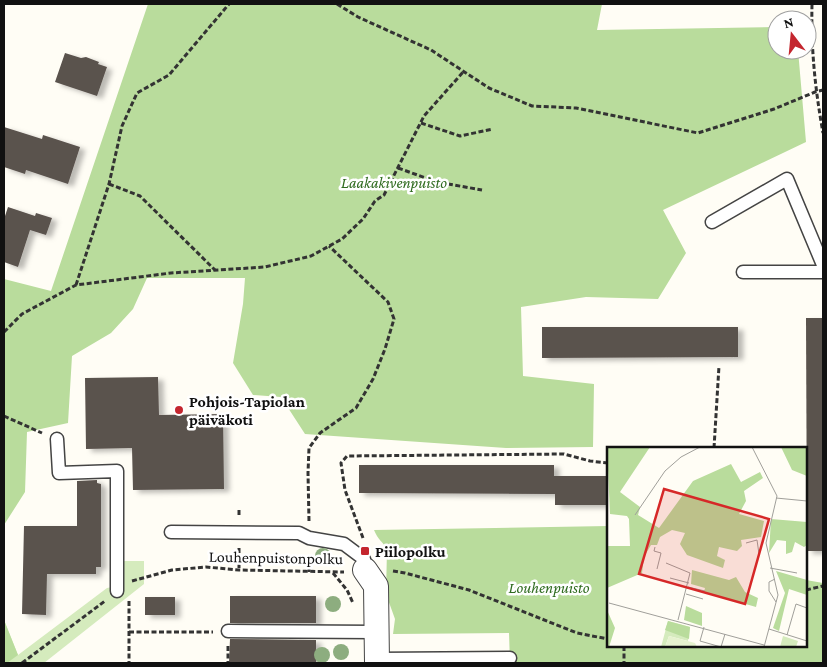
<svg xmlns="http://www.w3.org/2000/svg" width="827" height="667" viewBox="0 0 827 667" font-family="'Crimson Pro',serif">
  <defs>
    <filter id="shadow"><feDropShadow dx="5.5" dy="3" stdDeviation="2.5" flood-color="#0004"/></filter>
  </defs>
  <rect width="100%" height="100%" fill="#fffdf5"/>
  <path fill="#d5ebbd" d="M122 561H144V584L44 663H4V620L18 655 107 588 122 585Z"/>
  <g fill="#b9dc9c">
    <path d="M148 4H602L597 30 777 27V50H798L806 142 663 210 686 253 658 299 586 297 521 307 523 376 594 384 593 447 506 448 305 434 281 397 253 395 233 363 243 304 245 278H147L133 309 111 333 72 356 68 423 27 432 25 492 4 525V279L51 291Z"/>
    <path d="M608 526V646H806V580L823 583V663H510L509 633 393 634 395 619 386 594 387 549C382 541 378 540 374 530Z"/>
    <path d="M4 620 18 655 7 663H4Z"/>
  </g>
  <g fill="#5a524d" filter="url(#shadow)">
    <path d="M65 53 81 58 86 57 99 62 98 64 107 67 97 96 55 82Z"/>
    <path d="M4 127 42 139 43 135 80 147 68 184 26 170 25 174 4 167Z"/>
    <path d="M8 207 35 216 36 213 52 218 46 235 30 230 18 267 4 262V219Z"/>
    <path d="M806 318H823V551H807Z"/>
    <path d="M542 327H738V357L542 358Z"/>
    <path d="M158 377 159 415 223 414 224 489 133 490 132 448 86 449 85 378Z"/>
    <path d="M359 465H554V476H608V505H555V494L359 493Z"/>
    <path d="M97 480V483L101 484V567H96V574H47L46 615 22 614 24 526H77V481Z"/>
    <rect x="230" y="596" width="86" height="27"/>
    <rect x="145" y="597" width="30" height="18"/>
    <path d="M230 639 316 640V663H229Z"/>
  </g>
  <g fill="none" stroke-linecap="round" stroke-linejoin="round">
    <g stroke="#444" stroke-width="15">
      <g id="service">
        <path d="M712 222 787 179 823 265"/>
        <path d="M743 272H823"/>
        <path d="M57 439 59 473 117 471V591"/>
        <path d="M171 532 299 533 309 538 344 544 364 559 365 570"/>
        <path d="M228 631 377 632"/>
        <path d="M377 659 510 658"/>
      </g>
    </g>
    <g stroke="#444" stroke-width="26">
      <path id="minor" d="M365 570 376 586 377 663"/>
    </g>
    <g stroke="#333" stroke-width="3" stroke-dasharray="5 2.5" stroke-linecap="butt">
      <path d="M337 4 358 17 431 50 489 88 532 106 576 108 698 133 774 109 815 92 823 90"/>
      <path d="M812 4C811 50 815 88 823 133"/>
      <path d="M421 123 460 136 493 129"/>
      <path d="M398 168 437 182 482 190"/>
      <path d="M109 184 140 196 215 270"/>
      <path d="M76 285 109 184 122 126 137 93 169 75 229 4"/>
      <path d="M4 332 22 314 76 285 171 273 265 267 311 256 342 239 363 219 375 201 384 195 424 116 464 71"/>
      <path d="M4 416 42 433"/>
      <path d="M714 448 719 366"/>
      <path d="M239 510V517"/>
      <path d="M309 521 308 473 309 448 320 433 356 408 373 379 385 349 394 319 388 302 329 246"/>
      <path d="M363 538 345 490 341 463 347 456 564 454 590 461 608 463"/>
      <path d="M239 548V570"/>
      <path d="M393 571 405 573 469 590 577 633 608 639"/>
      <path d="M309 572V555"/>
      <path d="M333 573 347 590 353 603"/>
      <path d="M132 581 172 570 206 567 239 570 344 572"/>
      <path d="M806 590 823 586"/>
      <path d="M129 601V663"/>
      <path d="M129 632H213"/>
      <path d="M228 646V663"/>
      <path d="M624 646V663"/>
      <path d="M22 663 105 601"/>
    </g>
    <use href="#service" stroke="#fff" stroke-width="12"/>
    <use href="#minor" stroke="#fff" stroke-width="24"/>
  </g>
  <g fill="#8dad7f">
    <circle cx="323" cy="556" r="8"/>
    <circle cx="333" cy="604" r="8"/>
    <circle cx="341" cy="652" r="8"/>
    <circle cx="322" cy="655" r="8"/>
  </g>
  <g fill="#c4262e" stroke="#fff" stroke-width="2">
    <circle cx="179" cy="410" r="5"/>
    <rect x="360" y="546" width="10" height="10" rx="2.5"/>
  </g>
  <g text-anchor="middle" stroke-width="5" stroke-linejoin="round" paint-order="stroke">
    <g font-size="16" font-style="italic" fill="#2f6b1f" stroke="#fff">
      <text x="394" y="188">Laakakivenpuisto</text>
      <text x="549" y="593">Louhenpuisto</text>
    </g>
    <g font-size="16" font-weight="bold" fill="#111" stroke="#fff" text-anchor="start">
      <text x="189" y="407">Pohjois-Tapiolan<tspan x="189" dy="18">päiväkoti</tspan></text>
      <text x="375" y="557">Piilopolku</text>
    </g>
    <g font-size="16" fill="#111" stroke="#fff">
      <text transform="translate(276 557) rotate(1)" y="6">Louhenpuistonpolku</text>
    </g>
  </g>
  <g transform="translate(607 447)">
    <rect width="200" height="200" fill="#fffdf5"/>
    <path d="M61 174 83 180 81 194 62 189 58 200H54ZM176 189 191 194 189 200H173Z" fill="#d5ebbd"/>
    <path d="M0 0H43L13 45 33 60 31 68 52 81 86 34 124 17 134 35 153 25 156 31 137 44 139 54 132 67 157 74 154 90 134 93 135 99 130 104 112 100 110 109 118 113 116 121 80 108 73 97 78 86 65 83 53 90 50 98H44L37 110 35 126 0 141V99H23L22 72 20 69 3 67ZM174 0H200V29L185 23ZM164 72 200 75V98L197 100 188 95 185 105 179 107V94L170 93 162 106ZM85 123 122 133 129 130 138 145 151 151 149 160 97 145 98 141 84 137ZM169 124 200 133V148L182 142 172 184 166 181 178 146ZM79 159 95 166V179L77 173ZM0 163 8 181 2 200H0ZM61 174 83 180 82 192 58 183Z" fill="#b9dc9c"/>
    <path d="M62 189 88 196 90 200H58Z" fill="#e6f2cf"/>
    <path fill="none" stroke="#a09f9a" stroke-width="1" d="M145 0 170 49 159 96 171 148 157 200M169 51 200 54M28 68 58 24 74 10 93 0M139 96 150 93 152 107M48 100 47 104 54 106 50 122M59 116 83 126 71 173M163 121 190 126M63 131 82 136M168 132 162 135V144L169 155M81 140 98 144M79 147 96 152M2 156 157 198M97 180 93 194 114 200 118 187M162 182 200 194M180 188 189 157 200 161"/>
    <path fill="#d62828" fill-opacity="0.15" stroke="#d62828" stroke-width="2.5" d="M57 42 162 72 138 157 32 127Z"/>
    <rect width="200" height="200" fill="none" stroke="#111" stroke-width="2.5"/>
  </g>
  <rect width="827" height="667" fill="none" stroke="#111111" stroke-width="10"/>
  <g transform="translate(792 35) rotate(344)"><circle r="24" fill="#ffffff" stroke="#a0a0a0"/>
  <path d="M0-4L9 19L0 12L-9 19Z" fill="#c4262e"/>
  <text y="-8" font-size="14" font-weight="bold" text-anchor="middle" fill="#111111">N</text>
  </g>
</svg>
